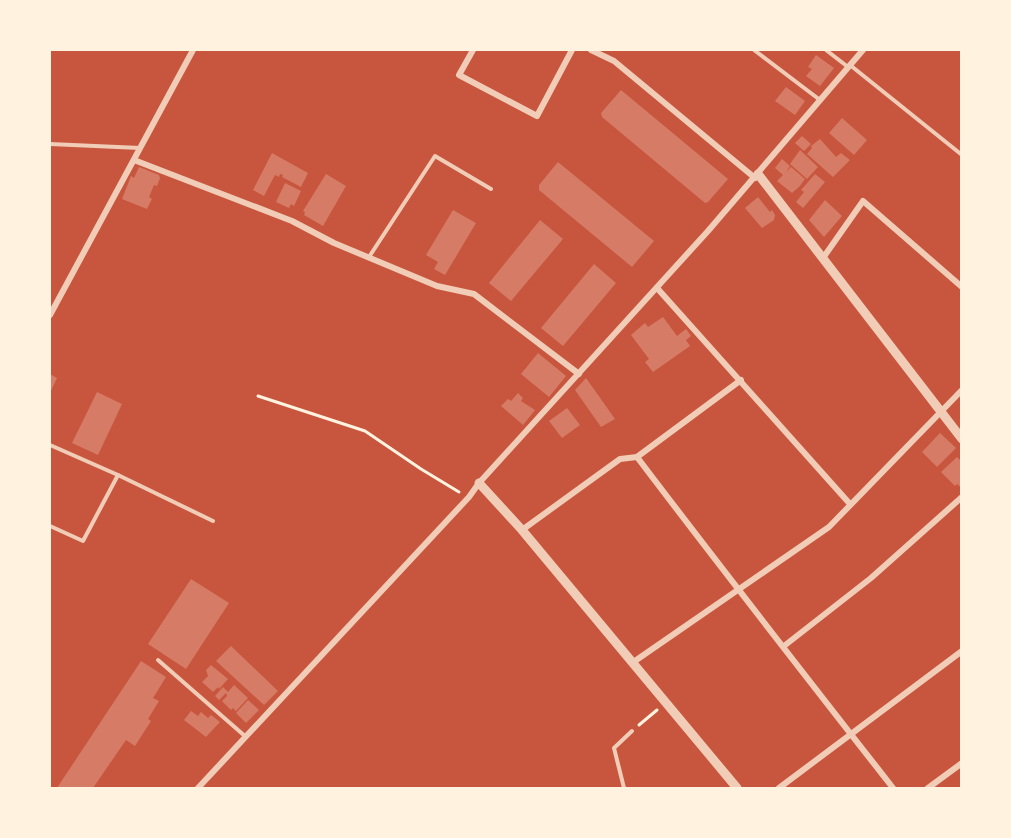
<svg xmlns="http://www.w3.org/2000/svg" width="1011" height="838" viewBox="0 0 1011 838" font-family="'Work Sans',sans-serif">
  <rect width="100%" height="100%" fill="#c8553d"/>
  <g fill="#d67c66">
    <path d="M816 55 834 68 820 86 806 76 812 69 808 67Z"/>
    <path d="M786 87 805 101 795 115 775 101Z"/>
    <path d="M621 90 728 179 708 202 705 203 602 117 601 113Z"/>
    <path d="M842 118 867 140 854 155 829 133Z"/>
    <path d="M802 136 811 144 804 151 795 143Z"/>
    <path d="M820 139 836 157 841 153 850 160 833 177 807 154 812 148 811 146Z"/>
    <path d="M800 150 818 167 807 179 790 164Z"/>
    <path d="M272 153 308 173 301 187 282 177 283 175 280 174 279 177 275 175 264 196 253 190Z"/>
    <path d="M782 159 790 166 786 172 791 167 805 179 800 186 792 193 777 181 783 175 775 168Z"/>
    <path d="M558 162 654 241 632 267 539 190V185Z"/>
    <path d="M139 167 159 175 160 178 157 186 154 185 149 197 152 199 147 209 122 199 131 176 134 178Z"/>
    <path d="M326 174 346 186 323 226 304 215 305 212 303 211Z"/>
    <path d="M815 174 825 182 803 208 796 202 804 192 801 190Z"/>
    <path d="M285 183 301 191 294 206 291 204 289 208 276 202Z"/>
    <path d="M758 197 770 212 772 210 775 215 774 220 762 228 745 208Z"/>
    <path d="M825 200 842 216 824 237 809 220Z"/>
    <path d="M453 210 476 223 445 275 434 269 438 262 426 255Z"/>
    <path d="M540 220 563 239 511 301 489 283Z"/>
    <path d="M594 264 616 283 563 346 541 328Z"/>
    <path d="M663 317 677 336 686 329 691 336 686 340 690 346 653 372 645 362 649 359 631 335 645 323 648 327Z"/>
    <path d="M538 353 566 376 549 397 521 374Z"/>
    <path d="M50 374 57 378 50 393Z"/>
    <path d="M586 378 615 419 601 427 575 390Z"/>
    <path d="M97 392 122 404 98 455 72 443Z"/>
    <path d="M518 393 523 398 521 401 535 410 523 425 501 406 508 399 511 401Z"/>
    <path d="M567 408 580 425 562 438 549 421Z"/>
    <path d="M940 433 956 448 937 467 922 452Z"/>
    <path d="M957 457 962 462V488L957 484 955 486 941 472Z"/>
    <path d="M191 579 229 603 186 669 148 644Z"/>
    <path d="M231 646 278 691 264 705 216 661Z"/>
    <path d="M141 661 166 677 153 698 159 701 148 719 151 721 135 746 126 740 93 788H57Z"/>
    <path d="M211 665 228 679 219 689 218 687 213 692 202 682 208 676 206 670Z"/>
    <path d="M234 685 248 698 236 711 233 708 231 710 222 701 227 696 226 693 219 700 215 696 223 687 228 692Z"/>
    <path d="M248 700 259 710 246 723 236 713Z"/>
    <path d="M191 711 198 716 201 712 208 718 211 715 220 722 206 737 184 720Z"/>
  </g>
  <g fill="none" stroke-linecap="round" stroke-linejoin="round">
    <g stroke="#fff3e0" stroke-width="3">
      <path d="M258 396 365 431 421 469 459 492"/>
      <path d="M639 725 657 710"/>
    </g>
    <g stroke="#f1ccb7" stroke-width="4">
      <path d="M754 50 820 100"/>
      <path d="M826 50 848 67"/>
      <path d="M850 65 962 155"/>
      <path d="M50 144 140 148"/>
      <path d="M369 257 435 156 491 189"/>
      <path d="M50 445 118 475 213 521"/>
      <path d="M50 526 83 541 118 475"/>
      <path d="M158 660 246 737"/>
      <path d="M624 788 614 748 632 731"/>
    </g>
    <g stroke="#f1ccb7" stroke-width="6">
      <path d="M473 50 459 75 537 116 572 50"/>
      <path d="M591 50 614 61 755 178"/>
      <path d="M134 160 292 221 334 243 437 286 474 294 579 374"/>
      <path d="M823 258 863 201 962 287"/>
      <path d="M657 288 850 504"/>
      <path d="M50 315 193 50"/>
      <path d="M637 457C721 568 807 678 893 788"/>
      <path d="M522 530 620 459 637 457 741 380"/>
      <path d="M784 646 871 578 962 497"/>
      <path d="M632 663 829 527 962 390"/>
      <path d="M198 788 469 497 479 483 708 231 863 50"/>
      <path d="M779 788 962 651"/>
      <path d="M928 788 962 763"/>
    </g>
    <g stroke="#f1ccb7" stroke-width="9">
      <path d="M758 174 962 439"/>
      <path d="M479 483 522 530 737 788"/>
    </g>
  </g>
  <rect width="1011" height="838" fill="none" stroke="#fff3e0" stroke-width="102"/>
</svg>
